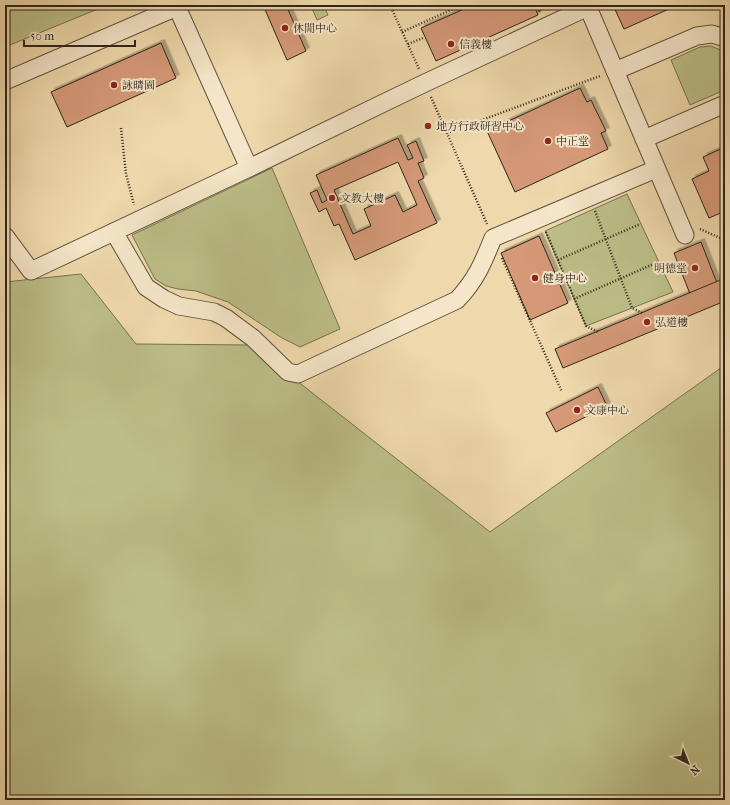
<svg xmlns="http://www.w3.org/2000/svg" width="730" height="805" viewBox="0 0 730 805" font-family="'IM FELL French Canon','Noto Serif TC',serif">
  <defs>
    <filter id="shadow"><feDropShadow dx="3.5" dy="-3.5" stdDeviation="0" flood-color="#0004"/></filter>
  </defs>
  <rect width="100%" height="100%" fill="#efd9ac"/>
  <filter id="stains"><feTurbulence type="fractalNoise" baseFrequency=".005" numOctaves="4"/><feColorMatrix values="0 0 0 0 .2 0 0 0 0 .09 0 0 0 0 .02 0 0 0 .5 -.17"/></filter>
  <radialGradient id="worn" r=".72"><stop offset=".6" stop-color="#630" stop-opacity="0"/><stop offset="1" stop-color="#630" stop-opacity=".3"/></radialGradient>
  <g fill="#bcbe87" stroke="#757250">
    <path d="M5 5H105V6L5 47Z"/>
    <path d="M315 5H324L328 15 317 20 311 6Z"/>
    <path d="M711 46 725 52V88L720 92 690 105 671 60 700 47Z"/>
    <path d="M272 168 340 329 300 347 282 338 228 302 196 291 178 289 166 286 155 279 132 235Z"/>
    <path d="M627 194 673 292 586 326 545 231Z"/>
    <path d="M81 274 136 344 251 345 490 532 725 365V800H5V282Z"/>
  </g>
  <g fill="#d59978" stroke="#2e251a" fill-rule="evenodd" filter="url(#shadow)">
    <path d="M263 5H286L306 51 287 60Z"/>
    <path d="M473 5H534L538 15 436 61 421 28Z"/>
    <path d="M613 5H678L624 29Z"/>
    <path d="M161 43 176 78 67 127 51 92Z"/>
    <path d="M580 88 587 102 591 100 606 131 601 133 608 149 515 192 487 131Z"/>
    <path d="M398 138 408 160 413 158 407 145 416 141 424 161 418 163 424 178 418 181 437 223 355 260 339 224 334 226 326 208 319 212 310 193 317 190 322 203 327 200 316 175ZM398 162 417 205 403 212 395 195 364 209 371 226 353 234 334 190Z"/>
    <path d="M725 147V211L709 218 692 179 709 171 703 157Z"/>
    <path d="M539 236 568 303 530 320 501 253Z"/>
    <path d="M701 242 717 283 690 294 674 253Z"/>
    <path d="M725 278V301L563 368 555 349Z"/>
    <path d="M598 387 607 406 556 432 546 413Z"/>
  </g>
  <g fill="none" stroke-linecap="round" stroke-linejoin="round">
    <g stroke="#5e523e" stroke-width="19">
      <g id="minor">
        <path d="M176 5 249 168"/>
        <path d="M587 5 685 235"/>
        <path d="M615 71 697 36 712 34 725 38"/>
        <path d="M5 81 177 7"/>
        <path d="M644 139 725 104"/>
        <path d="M114 232 146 287 164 299 179 306 214 312 226 318 253 338 288 372 298 374 457 300C476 280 483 263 493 238L656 169"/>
        <path d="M5 236 31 271 249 168 425 83 588 7"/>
      </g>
    </g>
    <g stroke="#2e251a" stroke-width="2.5" stroke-dasharray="1 2" stroke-linecap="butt">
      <path d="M113 5 114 7 122 5"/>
      <path d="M390 5 419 69"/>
      <path d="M537 5 540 12"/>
      <path d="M402 32 462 5"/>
      <path d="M408 44 423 38"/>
      <path d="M431 97 487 224"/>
      <path d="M121 128 126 174 134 205"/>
      <path d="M447 133 600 76"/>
      <path d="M595 211 632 308 642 313"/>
      <path d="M700 229 725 240"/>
      <path d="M546 232 586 326 598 332"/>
      <path d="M502 258 562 392"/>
      <path d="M558 260 640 224"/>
      <path d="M574 299 658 262"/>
    </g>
    <use href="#minor" stroke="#f5e6c9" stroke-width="17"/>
  </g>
  <g fill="#8f2418" stroke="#f5e6c9" stroke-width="1.5">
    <circle cx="285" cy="28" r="4"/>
    <circle cx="451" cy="44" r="4"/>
    <circle cx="114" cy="85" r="4"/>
    <circle cx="428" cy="126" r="4"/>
    <circle cx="548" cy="141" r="4"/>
    <circle cx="332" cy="198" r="4"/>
    <circle cx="695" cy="268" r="4"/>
    <circle cx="535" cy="278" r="4"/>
    <circle cx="647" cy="322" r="4"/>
    <circle cx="577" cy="410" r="4"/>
  </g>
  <g text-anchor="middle" stroke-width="4" stroke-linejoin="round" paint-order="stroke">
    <g font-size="11" fill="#2e251a" stroke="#f5e6c9" text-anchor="start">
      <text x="293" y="32">休閒中心</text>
      <text x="459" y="48">信義樓</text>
      <text x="122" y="89">詠晴園</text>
      <text x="436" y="130">地方行政研習中心</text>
      <text x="556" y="145">中正堂</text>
      <text x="340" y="202">文教大樓</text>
      <text x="687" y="272" text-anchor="end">明德堂</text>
      <text x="543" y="282">健身中心</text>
      <text x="655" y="326">弘道樓</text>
      <text x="585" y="414">文康中心</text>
    </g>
  </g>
  <rect width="730" height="805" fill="none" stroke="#efd9ac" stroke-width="20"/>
  <rect x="6" y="6" width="718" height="793" fill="none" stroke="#2e251a" stroke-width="2"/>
  <rect x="10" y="10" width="710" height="785" fill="none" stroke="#2e251a"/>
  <g transform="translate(688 763) rotate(137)" stroke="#f5e6c9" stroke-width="3" paint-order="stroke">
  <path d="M0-3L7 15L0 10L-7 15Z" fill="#2e251a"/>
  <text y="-6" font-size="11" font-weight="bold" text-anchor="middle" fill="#2e251a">N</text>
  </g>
  <path d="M24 40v6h111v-6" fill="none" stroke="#2e251a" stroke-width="2"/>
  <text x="30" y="40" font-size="12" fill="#2e251a" stroke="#f5e6c9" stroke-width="3" paint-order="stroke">50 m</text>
  <rect width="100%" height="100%" filter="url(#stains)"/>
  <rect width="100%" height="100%" fill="url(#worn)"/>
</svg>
